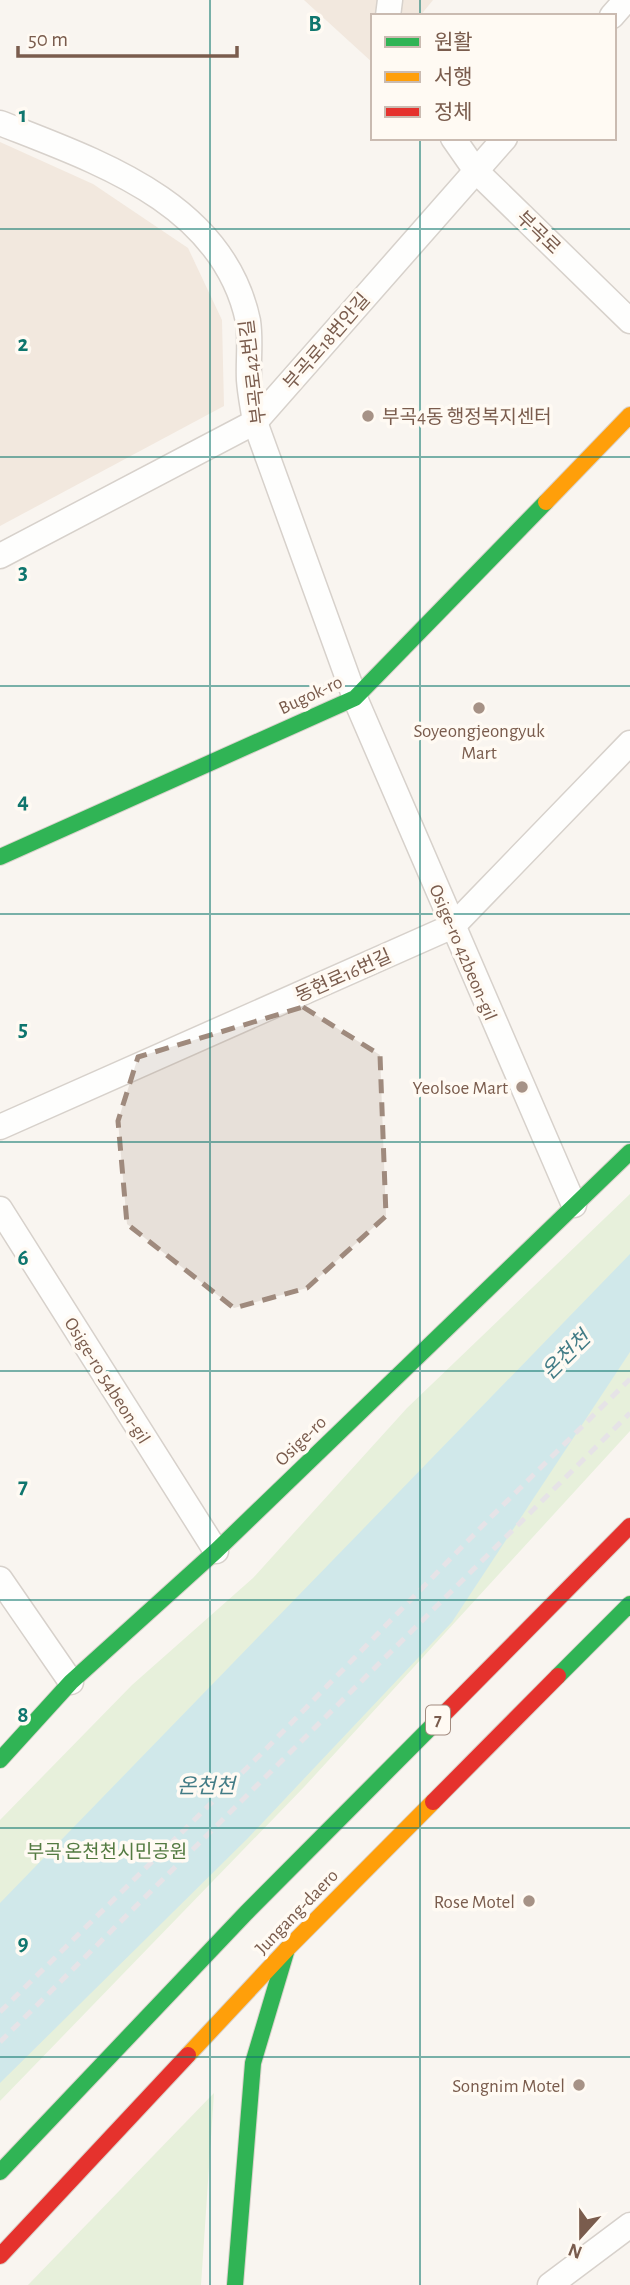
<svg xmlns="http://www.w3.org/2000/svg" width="630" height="2285" viewBox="0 0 630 2285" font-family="'Alegreya Sans','Noto Sans KR',sans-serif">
  <rect width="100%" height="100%" fill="#f9f5f0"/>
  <g fill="#f2e8de">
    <path d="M304 0H433L420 16H373V63Z"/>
    <path d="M0 142 93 184 188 248 222 320 224 406 0 526Z"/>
  </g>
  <g fill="#e7f0db">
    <path d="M630 1194V1431L305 1786 0 2101V1820L132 1685 253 1578 407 1408Z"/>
    <path d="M214 2093 201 2285H28Z"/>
  </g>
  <path fill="#d0e8ea" d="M630 1254V1352L452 1622 248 1838 0 2083V1903Z"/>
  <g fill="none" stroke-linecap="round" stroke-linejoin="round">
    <g stroke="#d7d1cb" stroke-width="27">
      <g id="street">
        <path d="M388 16 390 0"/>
        <path d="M612 16 626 0"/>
        <path d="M0 123C99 162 223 203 248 321 251 340 248 361 249 380 250 394 253 408 255 422L355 698 574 1205"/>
        <path d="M453 138 476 171 630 321"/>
        <path d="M0 556 255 422 505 138"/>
        <path d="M0 1127 453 926 630 743"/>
        <path d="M0 1209 216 1551"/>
        <path d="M0 1579 71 1682"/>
        <path d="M550 2285 630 2225"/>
      </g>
    </g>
    <g stroke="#d9d2cb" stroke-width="18">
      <g id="fast">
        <path d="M0 857 355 698 546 502"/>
        <path d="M558 1676 630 1604"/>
        <path d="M0 1760 71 1682 216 1551 630 1152"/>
        <path d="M0 2172 246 1913 444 1714"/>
        <path d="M235 2285 253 2063 287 1949"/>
      </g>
    </g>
    <g stroke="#d9d2cb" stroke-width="18">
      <g id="slow">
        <path d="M546 502 630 415"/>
        <path d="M188 2055 287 1949 433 1802"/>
      </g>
    </g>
    <g stroke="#d9d2cb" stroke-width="18">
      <g id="jam">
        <path d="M444 1714 630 1526"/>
        <path d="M433 1802 558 1676"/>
        <path d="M0 2256 188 2055"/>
      </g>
    </g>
    <use href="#street" stroke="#fefefd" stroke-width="24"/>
    <use href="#fast" stroke="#30b455" stroke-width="16"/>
    <use href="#slow" stroke="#ff9f0a" stroke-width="16"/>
    <use href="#jam" stroke="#e5322d" stroke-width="16"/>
    <g stroke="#e6e3e7" stroke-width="5" stroke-dasharray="10 7" stroke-linecap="butt">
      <path d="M0 2012 266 1749 491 1517 630 1379"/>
      <path d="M0 2042 630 1413"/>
    </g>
  </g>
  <path fill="#9f8a7d" fill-opacity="0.2" stroke="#9f8a7d" stroke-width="5" stroke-dasharray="14 9" stroke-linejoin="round" d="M303 1007 380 1055 386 1216 307 1288 234 1308 127 1224 118 1121 138 1057Z"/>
  <path fill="none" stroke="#0f766e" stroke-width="2" stroke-opacity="0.55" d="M210 0V2285M420 0V16M420 138V2285M0 229H630M0 457H630M0 686H630M0 914H630M0 1142H630M0 1371H630M0 1600H630M0 1828H630M0 2057H630"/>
  <g fill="#a69286" stroke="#fffaf3" stroke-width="2.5">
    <circle cx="368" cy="416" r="7"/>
    <circle cx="479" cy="708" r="7"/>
    <circle cx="522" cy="1087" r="7"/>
    <circle cx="529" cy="1901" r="7"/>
    <circle cx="579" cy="2085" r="7"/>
  </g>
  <g text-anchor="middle" stroke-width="7" stroke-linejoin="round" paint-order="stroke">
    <rect fill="#fffaf3" stroke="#a28b7f" stroke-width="2" x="426" y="1705.5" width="24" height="29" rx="5"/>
    <g font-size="18" font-weight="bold" fill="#7a5c4d">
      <text x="438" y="1726">7</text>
    </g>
    <g font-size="19" fill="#7a5c4d" stroke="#fffaf3">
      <text transform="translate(539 232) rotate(44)" y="7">부곡로</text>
      <text transform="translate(326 341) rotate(-49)" y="7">부곡로18번안길</text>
      <text transform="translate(252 372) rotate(-97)" y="7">부곡로42번길</text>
      <text transform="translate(310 694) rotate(-25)" y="7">Bugok-ro</text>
      <text transform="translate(464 952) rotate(67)" y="7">Osige-ro 42beon-gil</text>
      <text transform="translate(343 975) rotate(-24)" y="7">동현로16번길</text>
      <text transform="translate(108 1380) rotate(58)" y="7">Osige-ro 54beon-gil</text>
      <text transform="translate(300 1440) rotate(-44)" y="7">Osige-ro</text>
      <text transform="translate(296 1911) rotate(-46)" y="7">Jungang-daero</text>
    </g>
    <g font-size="19" fill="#7a5c4d" stroke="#fffaf3" text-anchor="end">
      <text x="382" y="423" text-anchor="start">부곡4동 행정복지센터</text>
      <text x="479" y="737" text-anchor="middle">Soyeongjeongyuk<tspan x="479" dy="22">Mart</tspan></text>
      <text x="508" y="1094">Yeolsoe Mart</text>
      <text x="515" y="1908">Rose Motel</text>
      <text x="565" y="2092">Songnim Motel</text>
    </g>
    <g font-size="19" fill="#537a41" stroke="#fffaf3">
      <text x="107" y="1858">부곡 온천천시민공원</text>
    </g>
    <g font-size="21" font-style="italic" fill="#437c86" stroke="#fffaf3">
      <text transform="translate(566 1355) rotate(-45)" y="7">온천천</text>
      <text x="206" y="1793">온천천</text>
    </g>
  </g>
  <g font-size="23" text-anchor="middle" font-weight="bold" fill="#0f766e" stroke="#fffaf3" stroke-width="7" stroke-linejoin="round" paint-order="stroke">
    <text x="315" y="31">B</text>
    <text x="23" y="122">1</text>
    <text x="23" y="351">2</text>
    <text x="23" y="579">3</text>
    <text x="23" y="808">4</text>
    <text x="23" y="1036">5</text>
    <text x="23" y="1265">6</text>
    <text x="23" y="1493">7</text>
    <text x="23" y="1722">8</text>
    <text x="23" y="1950">9</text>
  </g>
  <rect x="371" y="14" width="245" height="126" fill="#fffaf3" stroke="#cabbb1" stroke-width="2"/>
  <rect x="385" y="37" width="35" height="10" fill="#30b455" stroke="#cabbb1" stroke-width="2"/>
  <text x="434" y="49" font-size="21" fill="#7a5c4d">원활</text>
  <rect x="385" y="72" width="35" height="10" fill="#ff9f0a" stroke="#cabbb1" stroke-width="2"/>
  <text x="434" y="84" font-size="21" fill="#7a5c4d">서행</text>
  <rect x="385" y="107" width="35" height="10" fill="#e5322d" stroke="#cabbb1" stroke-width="2"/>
  <text x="434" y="119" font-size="21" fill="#7a5c4d">정체</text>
  <g transform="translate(581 2236) rotate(201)" stroke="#fffaf3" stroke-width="5" paint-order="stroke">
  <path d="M0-5L12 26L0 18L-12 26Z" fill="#7a5c4d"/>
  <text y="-10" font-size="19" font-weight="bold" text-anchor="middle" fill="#7a5c4d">N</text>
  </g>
  <path d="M18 46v10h219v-10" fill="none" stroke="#7a5c4d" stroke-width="3.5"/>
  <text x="28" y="46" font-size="21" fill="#7a5c4d" stroke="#fffaf3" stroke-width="5" paint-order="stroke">50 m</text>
</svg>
